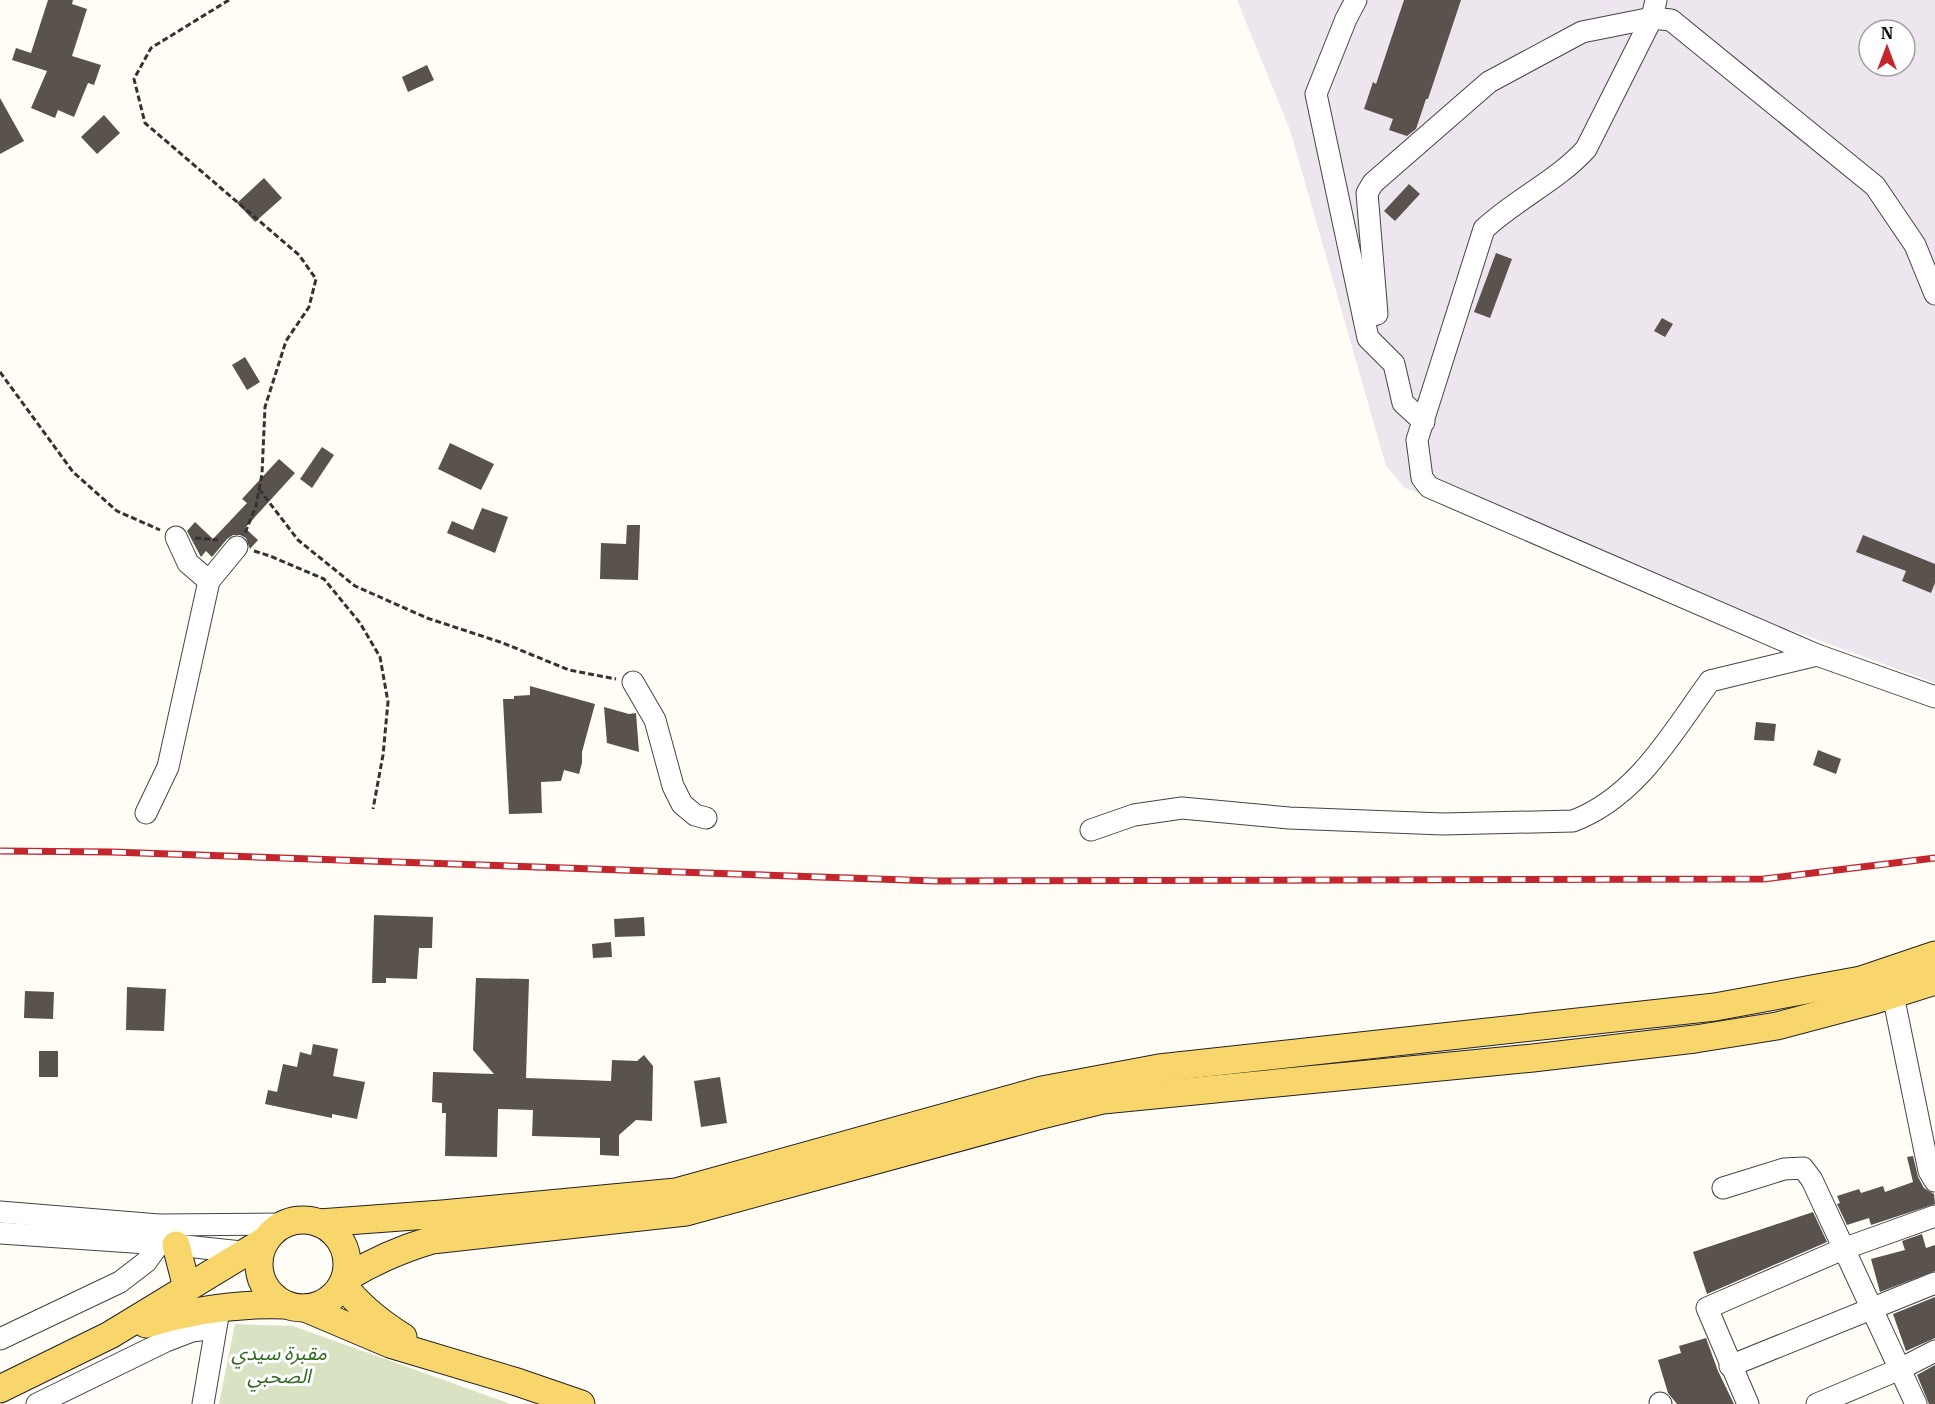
<svg xmlns="http://www.w3.org/2000/svg" width="1935" height="1404" viewBox="0 0 1935 1404" font-family="'IBM Plex Serif','Noto Sans Arabic',serif">
  <rect width="100%" height="100%" fill="#fffdf5"/>
  <path fill="#eee6ef" fill-rule="evenodd" d="M1237 0H1935V683L1405 488 1386 466 1290 130ZM1869 30H1905V66H1869Z"/>
  <path fill="#d9e3c4" d="M235 1324 293 1326 511 1404H219Z"/>
  <g fill="#5a524d">
    <path d="M48 0H73L72 4 87 9 72 56 101 65 94 85 88 83 74 117 58 110 55 118 31 108 47 71 12 60 16 48 31 53Z"/>
    <path d="M1404 0H1461L1428 99H1426L1416 129 1407 136 1389 130 1393 119 1364 109 1373 82 1376 84Z"/>
    <path d="M427 65 434 80 408 92 402 77Z"/>
    <path d="M0 98 24 141 0 154Z"/>
    <path d="M104 115 120 133 97 154 81 137Z"/>
    <path d="M264 178 282 198 255 222 237 203Z"/>
    <path d="M1409 184 1420 194 1395 221 1384 211Z"/>
    <path d="M1496 253 1512 259 1490 318 1474 312Z"/>
    <path d="M1662 318 1673 324 1665 337 1654 331Z"/>
    <path d="M245 357 260 382 247 390 232 365Z"/>
    <path d="M450 443 494 464 481 490 438 469Z"/>
    <path d="M322 447 334 455 312 488 300 479Z"/>
    <path d="M279 459 295 473 245 528 258 540 250 549 246 538 240 535H233L227 539 212 557 206 551 201 557 187 531 195 522 213 539 247 503 242 499Z"/>
    <path d="M482 508 508 517 495 553 447 533 452 521 473 530Z"/>
    <path d="M627 525H640L638 580 600 579 601 543 626 544Z"/>
    <path d="M1863 535 1935 564V583L1931 593 1902 581 1906 571 1856 552Z"/>
    <path d="M530 686 595 704 582 752V763L579 774 564 770 561 781 541 782 542 813 509 814 503 699H514V696L530 695Z"/>
    <path d="M604 707 629 714 636 713 639 752 607 743Z"/>
    <path d="M1756 722 1776 724 1774 741 1754 740Z"/>
    <path d="M1818 750 1841 759 1836 774 1813 765Z"/>
    <path d="M374 915 433 917 432 948H419L417 979 386 978V983H372Z"/>
    <path d="M644 917 645 936 615 937 614 919Z"/>
    <path d="M611 942 612 957 593 958 592 944Z"/>
    <path d="M476 978 529 979 526 1078 611 1081 612 1060 637 1061 644 1055 653 1066 652 1121 636 1120 619 1135V1156L600 1155V1138L532 1136 533 1110 498 1109 497 1157 445 1156 446 1113H442V1103L432 1102 433 1072 494 1074 473 1050Z"/>
    <path d="M127 987 166 989 164 1031 126 1030Z"/>
    <path d="M25 991 54 992 53 1019 24 1018Z"/>
    <path d="M313 1044 338 1049 333 1076 365 1082 357 1119 332 1114V1118L265 1104 268 1090 277 1092 283 1064 297 1067 300 1052 311 1055Z"/>
    <rect x="39" y="1051" width="19" height="26"/>
    <path d="M720 1077 727 1123 701 1127 694 1081Z"/>
    <path d="M1913 1156 1918 1177 1924 1188 1934 1194 1935 1204 1871 1225 1869 1218 1847 1225 1837 1204 1840 1203 1837 1196 1859 1189 1861 1193 1883 1186 1885 1192 1913 1182 1907 1157Z"/>
    <path d="M1813 1212 1827 1242 1707 1294 1693 1252Z"/>
    <path d="M1922 1234 1926 1248 1935 1245V1271L1880 1292 1871 1259 1905 1250 1902 1241Z"/>
    <path d="M1935 1297V1338L1906 1351 1893 1314Z"/>
    <path d="M1706 1338 1718 1371 1734 1404H1677L1668 1393 1658 1360 1681 1353 1679 1346Z"/>
    <path d="M1935 1365V1404H1929L1917 1375Z"/>
  </g>
  <g fill="none" stroke-linecap="round" stroke-linejoin="round">
    <g stroke="#444" stroke-width="23">
      <g id="minor">
        <path d="M1356 0 1346 19 1316 94 1368 338 1394 364 1403 403 1424 422"/>
        <path d="M1656 0 1652 18 1586 149C1557 181 1516 199 1484 229L1417 440 1422 478 1429 487 1817 655 1935 697"/>
        <path d="M1364 318 1377 314 1367 193 1373 183 1489 82 1582 32 1652 18 1671 20 1875 186 1915 245 1935 294"/>
        <path d="M176 537 188 563 209 581"/>
        <path d="M633 682 655 720 673 786 682 804 695 815 706 818"/>
        <path d="M146 813 168 767 209 581 237 547"/>
        <path d="M1091 830 1134 815 1182 808 1289 818 1443 824 1573 821C1637 797 1672 733 1710 681L1817 655"/>
        <path d="M1893 995 1929 1171 1935 1181"/>
        <path d="M1723 1188 1784 1169 1803 1168 1812 1180 1916 1404"/>
        <path d="M0 1212 159 1225 283 1224"/>
        <path d="M0 1233 176 1245 251 1253"/>
        <path d="M0 1339 120 1282 146 1262 159 1244"/>
        <path d="M1730 1366 1935 1283"/>
        <path d="M1660 1403 1661 1404"/>
        <path d="M37 1404 166 1341 192 1331 215 1328"/>
        <path d="M203 1404 218 1316"/>
        <path d="M1748 1404 1707 1308 1843 1249 1935 1216"/>
        <path d="M1817 1404 1900 1369 1935 1351"/>
      </g>
    </g>
    <g stroke="#222" stroke-width="29">
      <g id="major">
        <circle cx="303" cy="1264" r="44"/>
        <path d="M319 1223 442 1214 676 1192 1042 1090 1159 1068 1715 1007 1861 980 1935 955"/>
        <path d="M176 1245 187 1288"/>
        <path d="M346 1278C374 1261 401 1249 432 1240L686 1212 1034 1117 1103 1100 1533 1058 1695 1039 1777 1026 1875 1000 1935 981"/>
        <path d="M343 1285C360 1307 379 1322 403 1337"/>
        <path d="M305 1308 390 1344 517 1382 581 1404"/>
        <path d="M146 1324C192 1310 238 1303 286 1305"/>
        <path d="M0 1389 110 1335 266 1240"/>
      </g>
    </g>
    <g stroke="#333" stroke-width="3" stroke-dasharray="6 3" stroke-linecap="butt">
      <path d="M229 0 151 48 134 79 145 123 299 255 316 279 309 307 286 341 265 407 262 474 256 506 245 533"/>
      <path d="M0 372 73 472 117 511 160 530"/>
      <path d="M259 489 298 540 355 586 427 618 503 643 569 670 616 679"/>
      <path d="M195 538 218 540"/>
      <path d="M254 551 270 556 324 579 360 623 380 657 388 702 383 755 373 809"/>
    </g>
    <use href="#minor" stroke="#fff" stroke-width="21"/>
    <use href="#major" stroke="#f9d66b" stroke-width="27"/>
    <g stroke="#c4262e" stroke-width="7">
      <path id="rail" d="M0 851 112 852 935 881 1764 879 1935 858"/>
    </g>
    <use href="#rail" stroke="#fff" stroke-width="4.5" stroke-dasharray="14" stroke-linecap="butt"/>
  </g>
  <g text-anchor="middle" stroke-width="6" stroke-linejoin="round" paint-order="stroke">
    <g font-size="20" font-style="italic" fill="#2f6b1f" stroke="#fff">
      <text x="279" y="1360">مقبرة سيدي<tspan x="279" dy="23">الصحبي</tspan></text>
    </g>
  </g>
  <g transform="translate(1887 48)"><circle r="28" fill="#ffffff" stroke="#a0a0a0" stroke-width="1.5"/>
  <path d="M0-4.5L10 22L0 15L-10 22Z" fill="#c4262e"/>
  <text y="-9" font-size="16" font-weight="bold" text-anchor="middle" fill="#111111">N</text>
  </g>
</svg>
